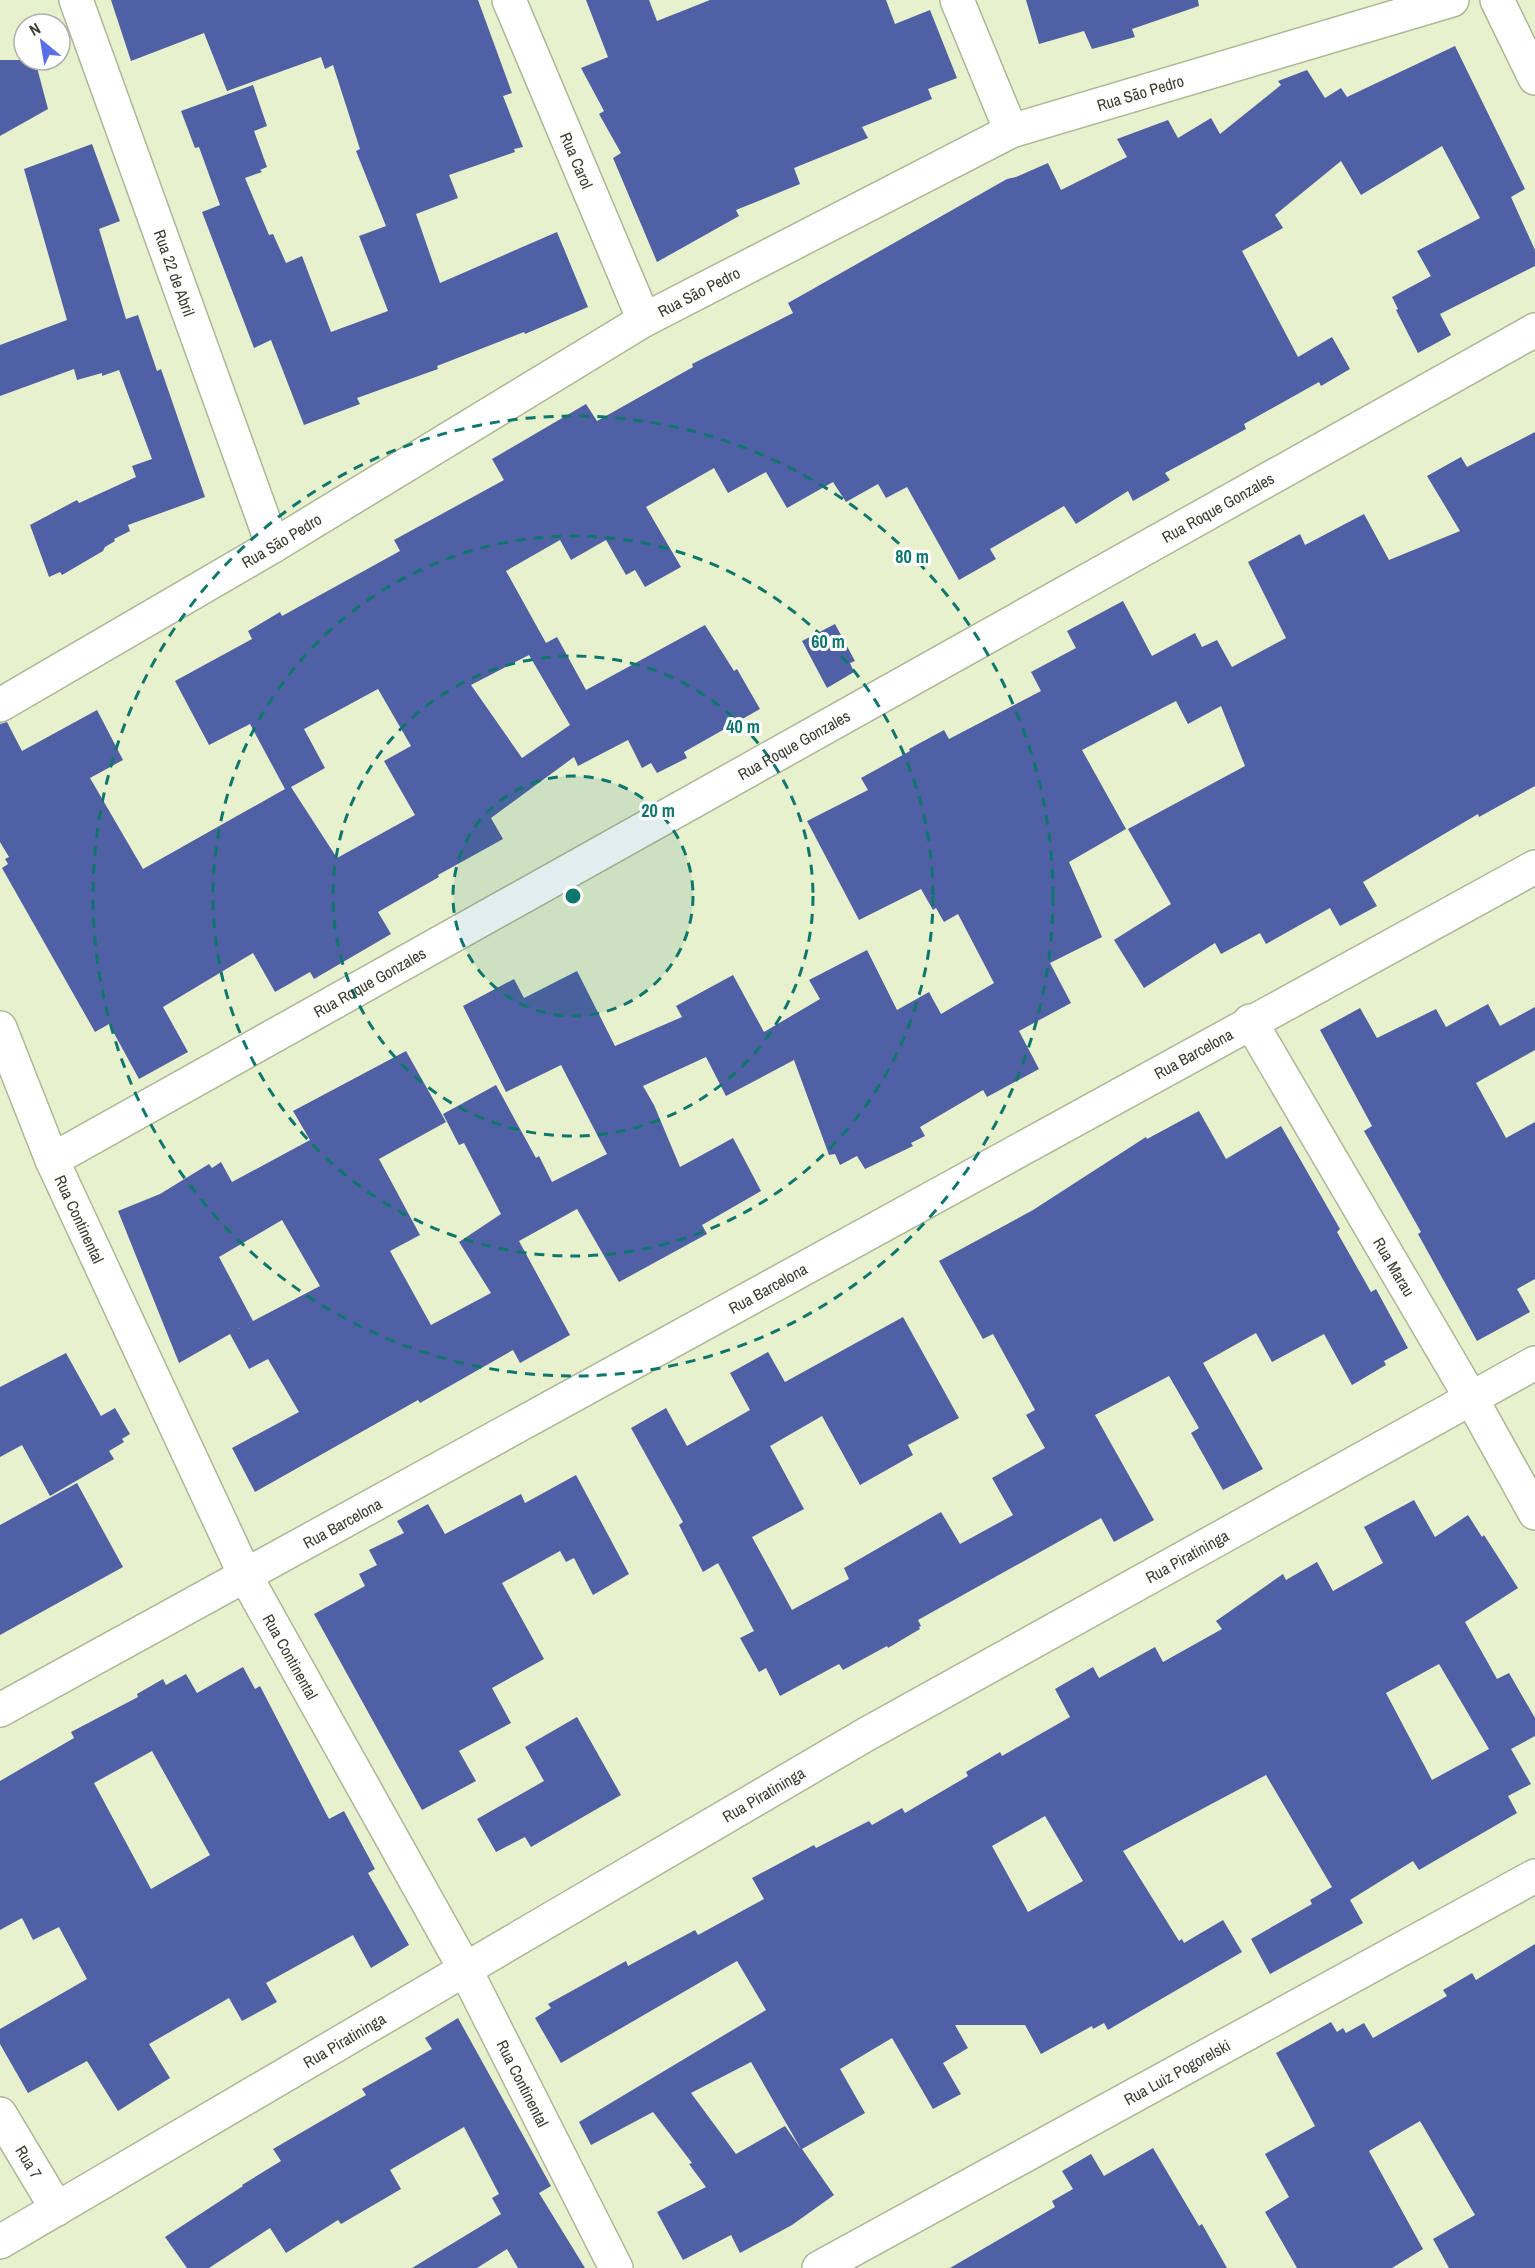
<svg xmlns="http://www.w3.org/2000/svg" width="1535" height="2268" viewBox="0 0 1535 2268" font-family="'Archivo Narrow',sans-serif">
  <rect width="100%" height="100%" fill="#e8f1ce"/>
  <g fill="#5060a4" fill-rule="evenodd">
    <path d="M111 0H478L512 93 503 96 523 147 514 149 515 152 449 175 458 198 416 214 440 283 557 232 588 307 525 334 524 332 437 366 438 369 357 398 360 404 304 425 271 340 254 348 202 212 220 205 199 147 195 148 181 111 253 85 267 126 254 131 267 167 260 170 262 172 245 178 269 235 273 234 286 263 302 256 331 332 388 311 359 236 386 226 356 151 360 149 333 65 325 69 321 57 227 91 204 33 131 61Z"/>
    <path d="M586 0H649L657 21 710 0H886L895 24 930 10 957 78 928 89 932 99 862 127 868 138 794 168 800 184 736 210 739 216 657 262 613 158 621 153 599 114 604 111 581 68 608 57Z"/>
    <path d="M1026 0H1198L1199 6 1132 29 1135 37 1092 49 1084 31 1039 44Z"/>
    <path d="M1455 46 1525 189 1511 197 1535 250V266L1440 314 1451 335 1418 353 1396 310 1398 309 1392 297 1431 276 1417 251 1480 218 1442 146 1361 195 1341 161 1275 215 1283 228 1242 251 1298 357 1332 337 1350 369 1321 386 1319 382 1244 424 1246 429 1165 473 1170 480 1133 501 1128 491 1076 524 1064 506 990 549 996 559 959 580 907 487 886 498 878 484 846 502 833 482 787 508 766 472 728 493 714 468 646 507 681 567 645 587 635 570 626 575 606 540 571 560 560 540 506 571 546 643 557 637 586 690 705 625 734 671 737 669 760 709 684 752 687 758 657 773 651 763 642 768 628 740 578 766 574 757 491 818 503 839 438 875 439 877 378 912 391 934 314 979 310 972 275 992 253 953 163 1007 188 1052 139 1079 109 1024 95 1032 2 868 8 864 5 859 9 857 0 842V724L7 722 22 751 97 710 123 760 90 778 143 869 285 789 250 724 209 745 175 681 252 639 248 631 280 612 282 616 400 551 394 540 504 480 492 459 586 404 597 421 693 367 692 364 793 313 788 303 1007 179 1016 177 1048 163 1061 190 1127 157 1117 139 1168 120 1178 138 1211 118 1220 134 1281 85 1278 81 1307 70 1325 98 1341 88 1347 97ZM529 655 570 725 522 758 471 685ZM378 689 411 746 384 761 415 815 337 858 291 787 325 768 304 729Z"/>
    <path d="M0 60H35L48 109 0 136Z"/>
    <path d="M92 144 120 221 99 229 126 319 138 315 157 371 161 369 205 497 128 525 130 531 114 539 115 541 105 547 103 551 62 575 60 572 49 577 30 525 77 500 79 503 136 477 132 466 152 459 119 370 102 376V373L77 380 74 369 0 396V345L67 320 24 169Z"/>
    <path d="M1535 432V786L1479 817 1478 814 1363 882 1377 906 1340 926 1330 908 1266 944 1260 933 1221 954 1215 943 1144 988 1114 940 1171 904 1128 829 1245 766 1221 706 1188 724 1176 701 1082 750 1126 829 1069 862 1102 937 1050 963 1071 1003 1019 1031 1039 1069 987 1097 983 1090 920 1127 925 1136 911 1143 913 1146 865 1169 857 1156 840 1165 835 1154 829 1155 794 1060 726 1096 706 1057 643 1086 654 1105 680 1167 733 1138 761 1191 702 1225 707 1234 619 1282 577 1209 519 1241 570 1335 520 1363 513 1350 420 1403 418 1400 255 1492 232 1448 299 1412 268 1359 249 1369 230 1334 179 1363 118 1211 160 1194 209 1164 212 1168 221 1162 232 1182 310 1140 293 1111 406 1051 446 1122 379 1159 420 1235 390 1251 431 1325 491 1293 459 1242 501 1214 464 1143 459 1145 443 1114 496 1085 536 1158 539 1156 552 1182 607 1154 561 1065 506 1092 463 1006 514 979 524 998 577 971 615 1046 682 1017 676 1006 733 975 764 1032 820 999 809 980 867 950 897 1010 929 992 941 1014 994 983 958 914 944 922 936 908 933 910 921 889 859 920 807 821 868 790 861 778 910 751 909 749 944 730 949 739 1041 691 1031 672 1076 648 1067 631 1123 601 1152 656 1195 633 1202 647 1217 640 1232 667 1286 638 1248 562 1300 534 1305 545 1364 514 1389 560 1460 531 1427 476 1461 457 1467 467ZM282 1220 320 1286 238 1329 253 1321 219 1257Z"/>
    <path d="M835 624 855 661 850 663 854 672 827 688 802 641Z"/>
    <path d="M1488 1004 1500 1026 1535 1007V1050L1476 1083 1506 1138 1535 1122V1279L1517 1289 1530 1312 1477 1341 1418 1234 1421 1232 1364 1131 1372 1126 1320 1030 1360 1008 1377 1038 1436 1009 1446 1027Z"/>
    <path d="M1199 1111 1226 1159 1281 1126 1340 1229 1337 1232 1371 1292 1376 1289 1408 1348 1384 1361 1386 1365 1352 1385 1324 1334 1272 1362 1256 1333 1203 1363 1263 1469 1223 1490 1191 1433 1199 1428 1169 1376 1095 1415 1154 1520 1114 1542 1101 1518 918 1620 921 1626 919 1627 920 1629 888 1648 887 1646 843 1670 839 1664 780 1696 766 1668 759 1672 740 1638 754 1631 718 1563 703 1572 679 1525 683 1522 631 1428 666 1408 687 1446 750 1410 730 1373 768 1352 785 1382 903 1317 959 1418 908 1445 913 1455 860 1485 822 1416 770 1446 804 1509 752 1537 792 1610 849 1579 844 1568 941 1512 960 1544 1013 1515 992 1478 1045 1448 1026 1415 1035 1410 993 1334 983 1339 939 1261 1033 1210 1146 1137 1147 1139Z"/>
    <path d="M66 1353 101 1416 115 1408 130 1434 122 1439 124 1442 109 1451 114 1459 50 1496 22 1445 0 1457V1387Z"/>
    <path d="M576 1475 629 1574 593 1595 574 1558 566 1562 560 1551 502 1583 544 1659 492 1688 511 1723 459 1751 476 1781 422 1810 314 1614 365 1586 359 1574 377 1565 369 1550 404 1533 397 1521 428 1504 445 1534 521 1494 525 1503Z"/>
    <path d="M77 1483 123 1567 0 1635V1525Z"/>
    <path d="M1414 1500 1435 1537 1468 1515 1482 1537 1484 1535 1518 1588 1465 1622 1497 1679 1509 1673 1535 1718V1736L1511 1749 1531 1784 1508 1796 1517 1813 1419 1870 1413 1861 1350 1900 1363 1923 1270 1974 1251 1939 1312 1904 1310 1900 1332 1887 1266 1775 1123 1851 1179 1941 1182 1939 1184 1943 1223 1920 1242 1952 1108 2030 1104 2023 1093 2029 1092 2026 1041 2054 1025 2025H955L968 2048 943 2063 961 2094 933 2109 892 2038 840 2069 865 2113 802 2149 834 2195 792 2225 740 2253 731 2235 683 2260 657 2212 706 2187 689 2164 692 2163 653 2112 591 2145 579 2122 766 2010 737 1961 561 2063 535 2018 551 2008 548 2004 626 1961 628 1966 695 1930 698 1935 764 1899 752 1878 814 1845 816 1848 869 1821 872 1825 902 1808 905 1813 968 1776 966 1772 1000 1752 1002 1756 1070 1717 1055 1689 1093 1667 1099 1678 1155 1647 1163 1662 1222 1629 1216 1621 1283 1574 1286 1580 1317 1562 1333 1591 1383 1563 1364 1527ZM1439 1664 1489 1749 1432 1780 1386 1693ZM1045 1816 1083 1881 1028 1912 992 1846ZM751 2062 801 2149 785 2126 736 2154 691 2093Z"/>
    <path d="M243 1667 255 1689 260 1686 329 1819 344 1811 375 1869 368 1873 409 1945 371 1968 353 1935 266 1983 277 2002 242 2021 229 1998 149 2044 170 2078 118 2111 87 2061 28 2093 0 2044V2029L87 1979 59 1927 33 1940 22 1918 0 1930V1781L74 1738 71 1732 138 1697 137 1694 163 1679 166 1685 186 1674 197 1693ZM152 1751 210 1855 151 1889 94 1783Z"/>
    <path d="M577 1717 621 1795 531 1847 525 1837 496 1852 477 1819 544 1781 525 1747Z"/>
    <path d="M1535 1944V2268H1449L1433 2239 1475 2215 1420 2121 1369 2151 1423 2249 1392 2268H1297L1265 2212 1289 2197 1265 2154 1315 2126 1276 2053 1331 2022 1337 2032 1343 2028 1346 2033 1364 2023 1373 2038 1447 1996 1443 1990 1472 1973 1476 1980Z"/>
    <path d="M458 2018 551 2186 539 2193 585 2268H518L507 2249 477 2268H412L501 2214 492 2198 499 2194 464 2127 390 2170 401 2189 341 2224 338 2220 286 2253 270 2228 209 2268H187L165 2237 243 2186 242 2185 281 2161 273 2149 366 2095 362 2089 432 2049 425 2038Z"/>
    <path d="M1153 2148 1199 2226 1202 2224 1227 2268H950L1055 2207 1052 2201 1073 2189 1062 2171 1091 2154 1104 2176Z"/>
  </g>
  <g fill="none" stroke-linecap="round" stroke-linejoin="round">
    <g stroke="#adb695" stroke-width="36">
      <g id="minor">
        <path id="s1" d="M76 0 273 546"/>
        <path id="s2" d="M509 0 644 320"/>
        <path d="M957 0 1011 131"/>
        <path d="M1497 0 1535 78"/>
        <path id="s3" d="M0 705 273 546 644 320 1011 131 1452 0"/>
        <path id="s4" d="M1250 1021 1471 1398 1535 1513"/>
        <path id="s5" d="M0 1028 52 1160 246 1577 465 1969 616 2268"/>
        <path id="s6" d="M52 1160 1535 330"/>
        <path id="s7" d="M0 1710C513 1432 1022 1145 1535 867"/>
        <path id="s8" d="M0 2114 57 2209"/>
        <path id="s9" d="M0 2242 865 1735 1535 1363"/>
        <path id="s10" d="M819 2268 1535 1876"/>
      </g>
    </g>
    <use href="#minor" stroke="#fff" stroke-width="33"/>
  </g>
  <circle cx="573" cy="896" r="120" fill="#0f766e" fill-opacity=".12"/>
  <g fill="none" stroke="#0f766e" stroke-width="3" stroke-dasharray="10 8">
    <circle cx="573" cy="896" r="120"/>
    <circle cx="573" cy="896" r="240"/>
    <circle cx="573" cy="896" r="360"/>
    <circle cx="573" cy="896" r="480"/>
  </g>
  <g text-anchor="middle" stroke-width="6" stroke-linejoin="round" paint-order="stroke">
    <g font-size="16" fill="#3a3d2f" stroke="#fff">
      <text dy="6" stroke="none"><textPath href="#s3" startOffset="1298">Rua São Pedro</textPath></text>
      <text dy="6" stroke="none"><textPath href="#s2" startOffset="174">Rua Carol</textPath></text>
      <text dy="6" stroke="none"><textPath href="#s1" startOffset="290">Rua 22 de Abril</textPath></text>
      <text dy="6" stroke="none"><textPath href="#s3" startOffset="812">Rua São Pedro</textPath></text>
      <text dy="6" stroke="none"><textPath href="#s6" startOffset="1336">Rua Roque Gonzales</textPath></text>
      <text dy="6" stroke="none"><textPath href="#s3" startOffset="326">Rua São Pedro</textPath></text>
      <text dy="6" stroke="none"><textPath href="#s6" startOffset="850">Rua Roque Gonzales</textPath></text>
      <text dy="6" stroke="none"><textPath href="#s6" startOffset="364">Rua Roque Gonzales</textPath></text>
      <text dy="6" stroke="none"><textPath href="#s7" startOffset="1362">Rua Barcelona</textPath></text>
      <text dy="6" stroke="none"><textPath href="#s5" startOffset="207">Rua Continental</textPath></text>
      <text dy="6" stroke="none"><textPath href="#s4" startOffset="285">Rua Marau</textPath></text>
      <text dy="6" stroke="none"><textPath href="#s7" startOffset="876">Rua Barcelona</textPath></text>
      <text dy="6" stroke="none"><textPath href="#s7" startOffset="390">Rua Barcelona</textPath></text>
      <text dy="6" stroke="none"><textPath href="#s9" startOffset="1371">Rua Piratininga</textPath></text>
      <text dy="6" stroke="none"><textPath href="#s5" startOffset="693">Rua Continental</textPath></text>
      <text dy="6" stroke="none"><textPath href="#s9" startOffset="885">Rua Piratininga</textPath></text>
      <text dy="6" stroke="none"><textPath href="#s9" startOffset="399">Rua Piratininga</textPath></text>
      <text dy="6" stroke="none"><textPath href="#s10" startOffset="408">Rua Luiz Pogorelski</textPath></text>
      <text dy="6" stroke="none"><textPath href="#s5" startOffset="1179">Rua Continental</textPath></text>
      <text dy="6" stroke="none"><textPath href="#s8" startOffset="56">Rua 7</textPath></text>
    </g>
  </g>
  <circle cx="573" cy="896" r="9" fill="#0f766e" stroke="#fff" stroke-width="3"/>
  <g font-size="18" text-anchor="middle" font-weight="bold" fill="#0f766e" stroke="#fff" stroke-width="6" stroke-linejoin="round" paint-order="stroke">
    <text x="912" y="563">80 m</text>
    <text x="828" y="648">60 m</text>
    <text x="743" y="733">40 m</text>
    <text x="658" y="817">20 m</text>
  </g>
  <g transform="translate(42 42) rotate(330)"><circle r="28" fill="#ffffff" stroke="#b0b1ac" stroke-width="1.5"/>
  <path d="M0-4.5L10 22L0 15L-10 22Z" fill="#586fe5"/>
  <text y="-9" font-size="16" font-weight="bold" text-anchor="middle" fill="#3a3d2f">N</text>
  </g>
</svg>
